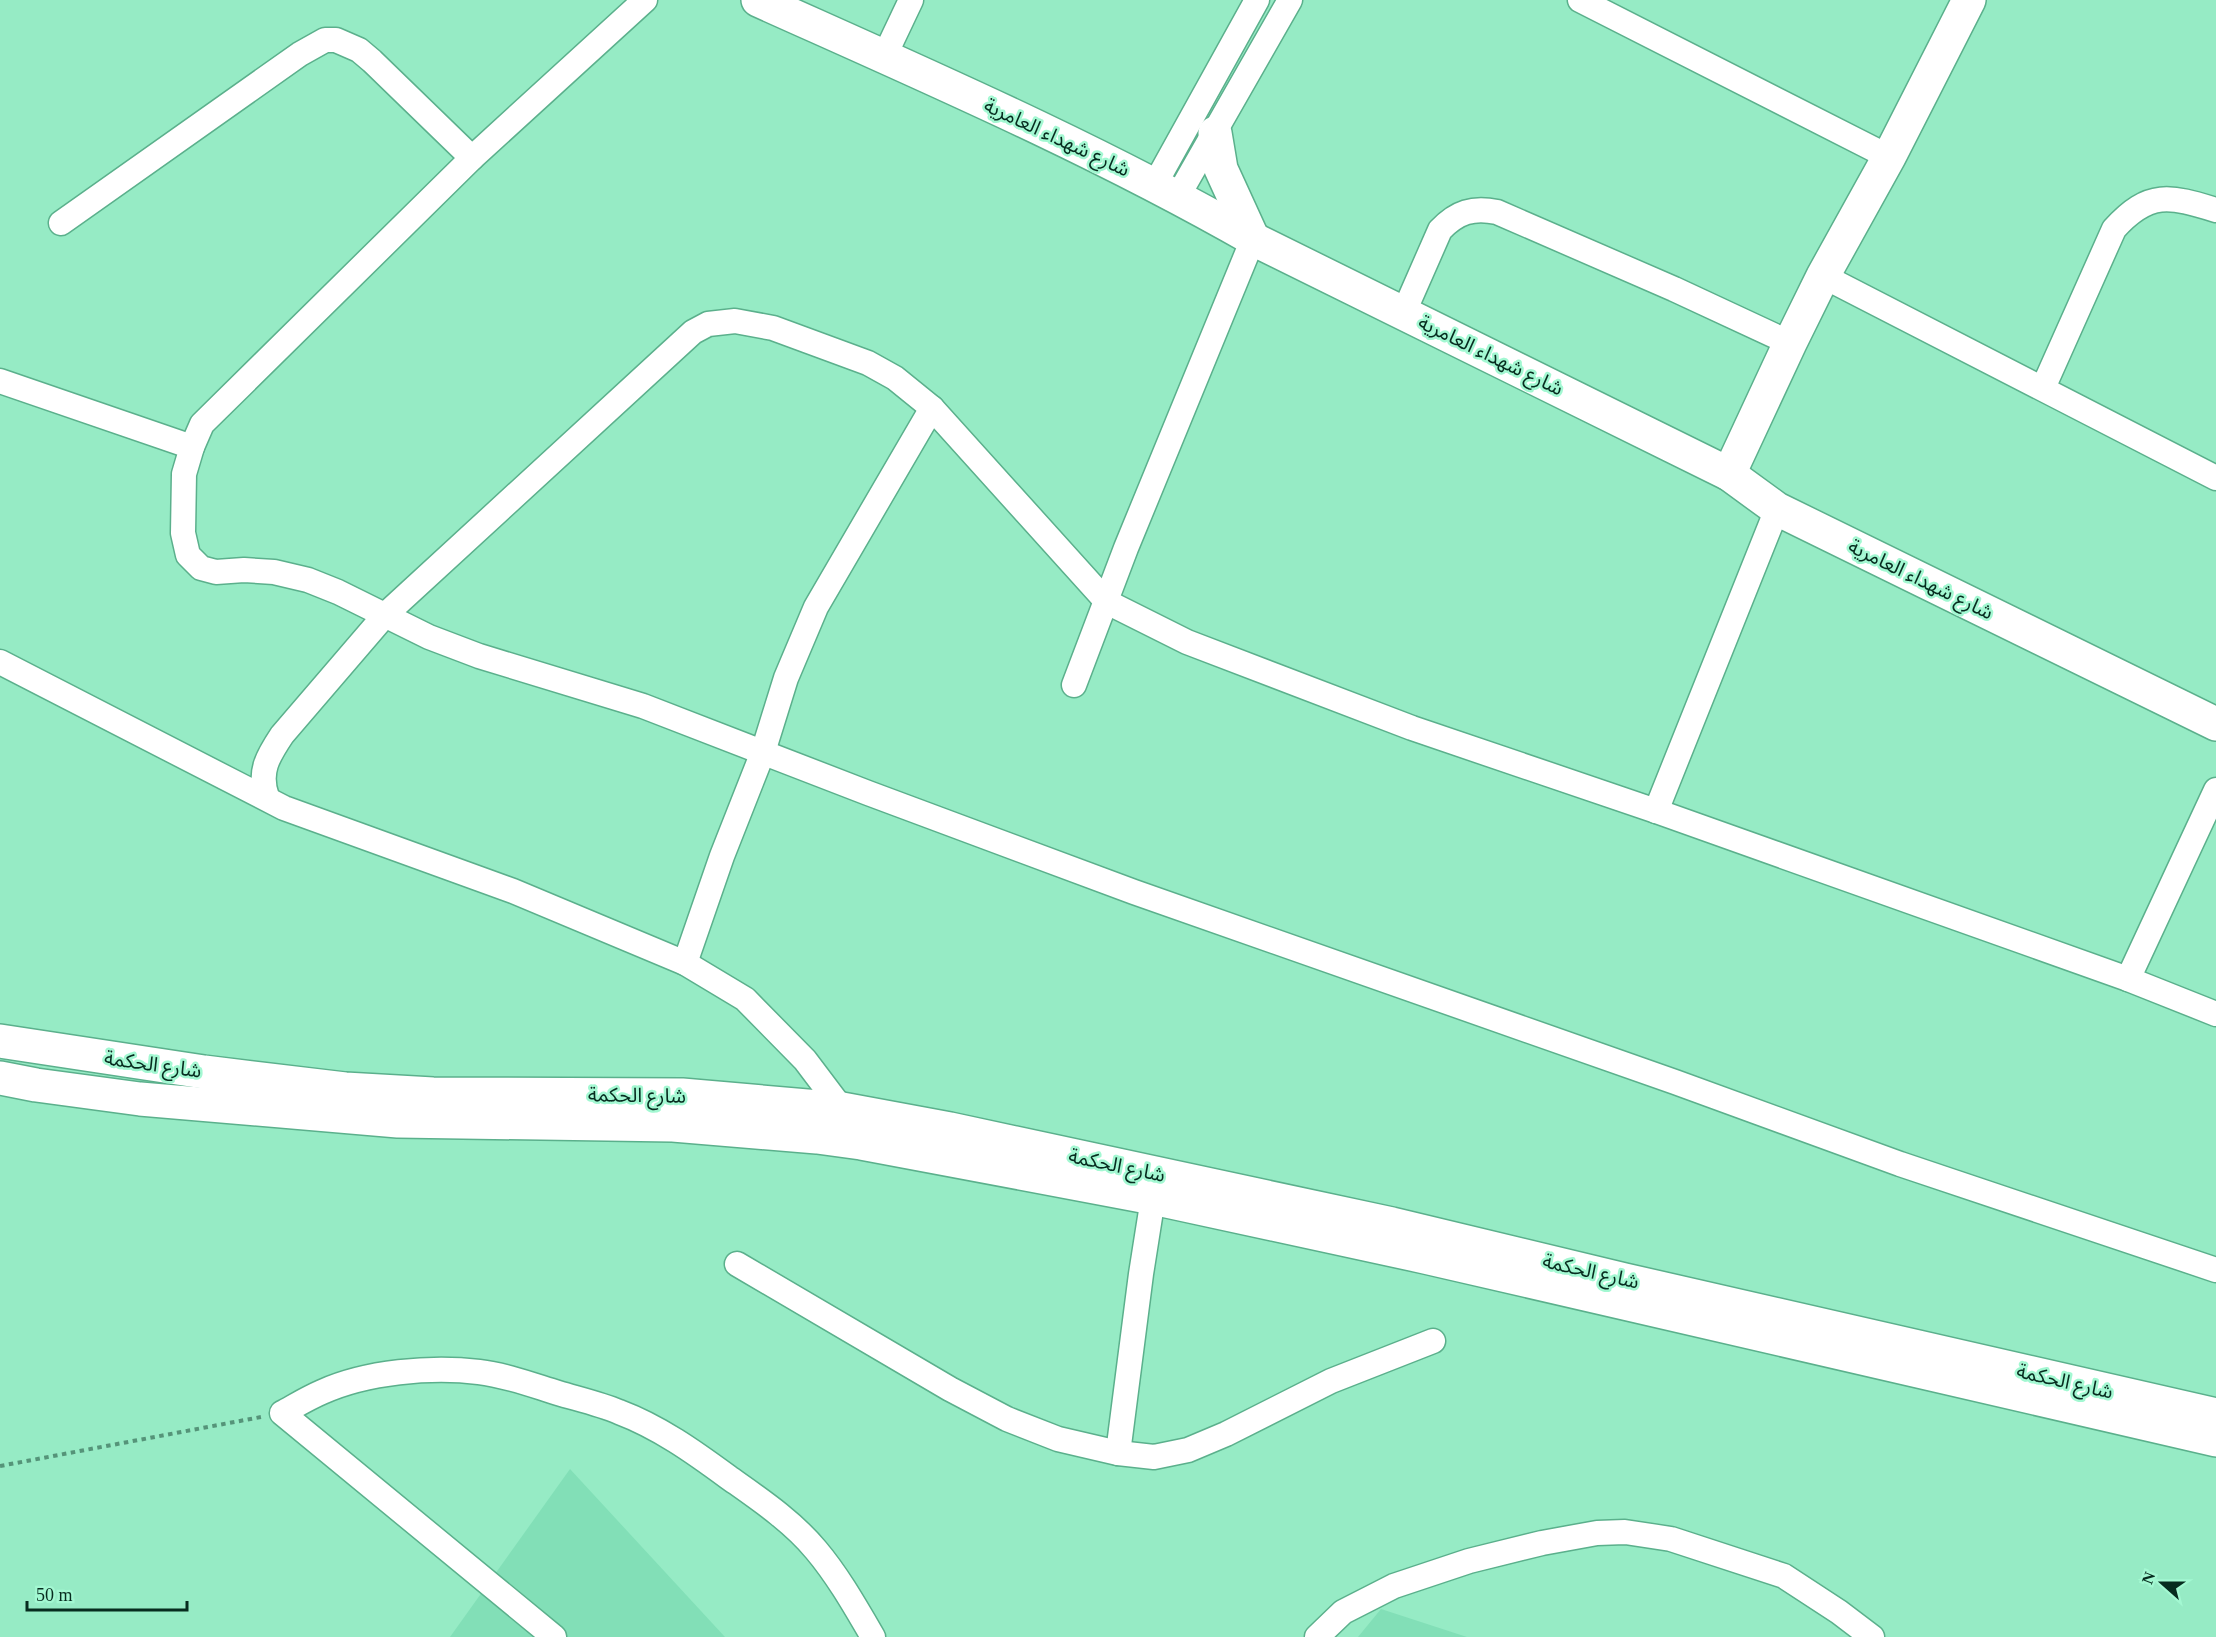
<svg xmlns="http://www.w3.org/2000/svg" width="2216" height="1637" viewBox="0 0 2216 1637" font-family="'Times New Roman','Noto Sans Arabic',serif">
  <rect width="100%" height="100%" fill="#96ebc5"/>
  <g fill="#82dfb7">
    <path d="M570 1469 725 1637H450Z"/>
    <path d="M1381 1609 1467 1637H1358Z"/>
  </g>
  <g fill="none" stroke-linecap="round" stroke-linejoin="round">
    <g stroke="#5bb08c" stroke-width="27">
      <g id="street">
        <path d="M645 0 472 158 202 424 192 447 184 474 183 533 188 555 201 568 216 572 244 570 274 572 308 580 338 592 429 637 479 656 643 706 868 793 1134 892 1675 1082 1900 1164 2216 1270"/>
        <path d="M1580 0 1889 157"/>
        <path d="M884 57 911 0"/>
        <path d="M1155 184 1257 0"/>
        <path d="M1178 196 1290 0"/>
        <path d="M61 223 300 54 325 40H336L359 50 372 61 472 158"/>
        <path d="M1823 276 2216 478"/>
        <path d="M1404 312 1440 230C1457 212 1473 207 1497 212L1674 289 1790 343"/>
        <path d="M0 381 192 447"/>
        <path d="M2043 388 2114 229C2149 190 2170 196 2216 210"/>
        <path d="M0 662 284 808 513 891 685 963 745 999 805 1060 842 1109"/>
        <path d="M1074 685 1126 548 1253 239"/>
        <path d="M267 797C258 772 268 756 282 735L385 615 693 332 708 324 735 321 773 328 868 363 895 378 932 408 1107 602 1187 642 1412 728 1656 811 2128 979 2216 1014"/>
        <path d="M1656 811 1777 509"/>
        <path d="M685 963 722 856 763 752 786 678 816 607 932 408"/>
        <path d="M2128 979 2216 790"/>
        <path d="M737 1264 950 1389 1007 1419 1058 1439 1118 1453 1154 1457 1188 1450 1226 1434 1331 1381 1433 1341"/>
        <path d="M1118 1453 1141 1274 1153 1198"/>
        <path d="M554 1637 282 1413C295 1406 308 1398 322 1392 366 1372 431 1366 479 1372 506 1375 532 1385 558 1393 578 1399 600 1404 619 1412 659 1427 694 1452 728 1477 759 1499 792 1521 816 1550 838 1576 856 1608 873 1637"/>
        <path d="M1317 1637 1343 1612 1394 1586 1469 1561 1542 1543 1597 1533 1625 1532 1671 1539 1784 1576 1839 1612 1872 1637"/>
      </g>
    </g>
    <g stroke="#5bb08c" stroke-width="36">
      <g id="secondary">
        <path d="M758 0C925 75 1094 148 1253 239L1729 474 1777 509 2216 724"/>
        <path d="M1215 133 1221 169 1253 239"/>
        <path d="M1729 474 1790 343 1823 276 1889 157 1969 0"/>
        <path d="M0 1041 204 1072 345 1089 433 1094 682 1095 842 1109 950 1129 1392 1224 1625 1280 2216 1415"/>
        <path d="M0 1078 36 1085 140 1099 398 1121 673 1125 817 1137 861 1143 1153 1198 1425 1257 2216 1440"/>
      </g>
    </g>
    <path stroke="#559479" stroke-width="4" stroke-dasharray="4.5 4.5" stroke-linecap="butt" d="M0 1466 261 1417"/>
    <use href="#street" stroke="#fff" stroke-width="24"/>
    <use href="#secondary" stroke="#fff" stroke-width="33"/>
  </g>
  <g text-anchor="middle" stroke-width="5" stroke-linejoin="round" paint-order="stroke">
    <g font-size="20" fill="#072c1f" stroke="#a3f8d2">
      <text transform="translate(1057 137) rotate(25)" y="7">شارع شهداء العامرية</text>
      <text transform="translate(1491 355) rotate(26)" y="7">شارع شهداء العامرية</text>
      <text transform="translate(1921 579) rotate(26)" y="7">شارع شهداء العامرية</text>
      <text transform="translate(153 1064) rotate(8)" y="7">شارع الحكمة</text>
      <text transform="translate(637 1095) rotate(1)" y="7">شارع الحكمة</text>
      <text transform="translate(1117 1165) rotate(12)" y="7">شارع الحكمة</text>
      <text transform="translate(1591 1271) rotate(13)" y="7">شارع الحكمة</text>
      <text transform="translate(2065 1381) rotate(13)" y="7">شارع الحكمة</text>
    </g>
  </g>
  <g transform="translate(2162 1583) rotate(291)" stroke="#a3f8d2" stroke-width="4.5" paint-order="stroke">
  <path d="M0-4.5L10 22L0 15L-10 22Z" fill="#072c1f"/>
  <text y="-9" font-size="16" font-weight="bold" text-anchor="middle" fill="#072c1f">N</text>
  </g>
  <path d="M27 1601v9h160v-9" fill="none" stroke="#072c1f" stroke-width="3"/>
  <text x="36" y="1601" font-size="18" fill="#072c1f" stroke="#a3f8d2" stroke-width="4.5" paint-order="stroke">50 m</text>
</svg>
